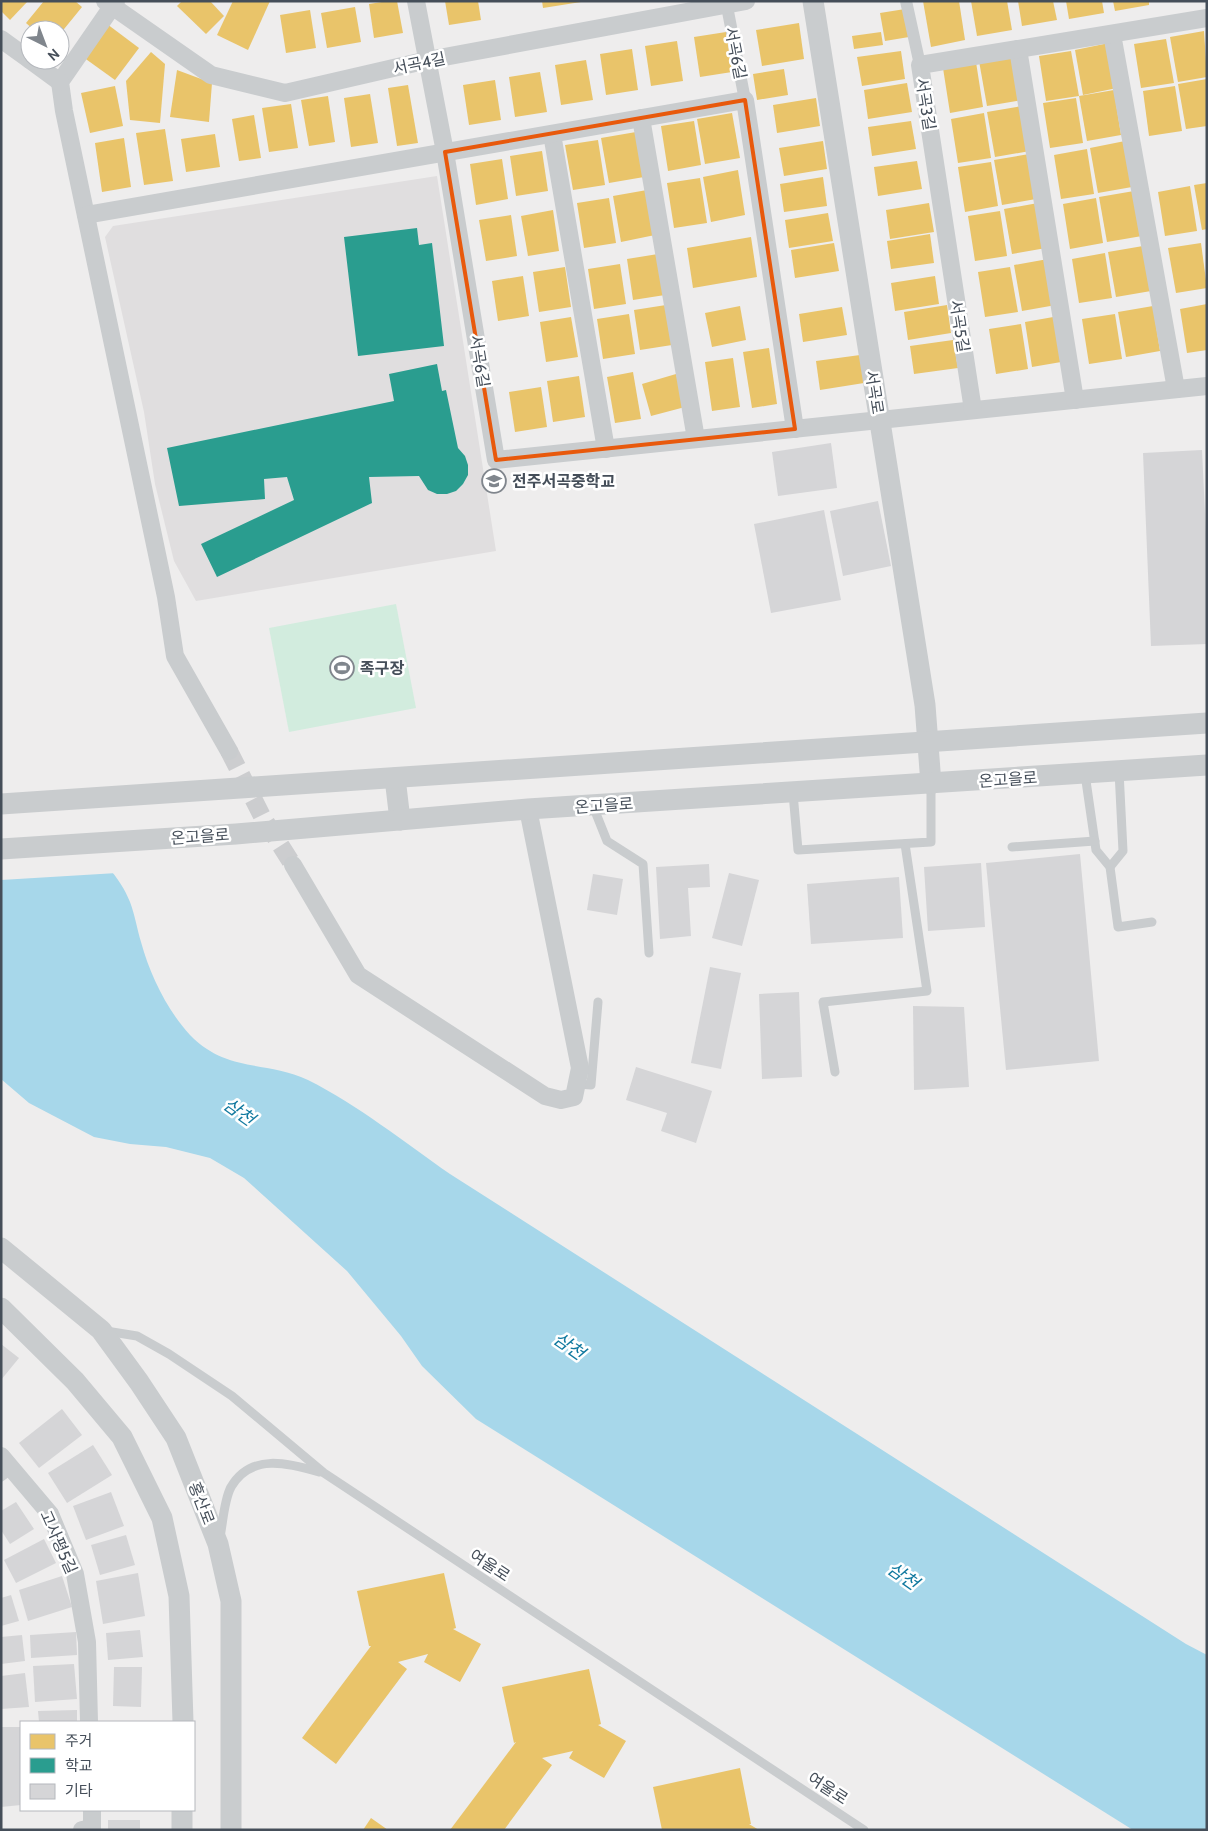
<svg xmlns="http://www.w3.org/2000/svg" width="1208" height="1831" viewBox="0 0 1208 1831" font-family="Cabin,'Noto Sans KR',sans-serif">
  <rect width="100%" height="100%" fill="#eeeded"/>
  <path fill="#e0dedf" d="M437 176 496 551 196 601 174 561 155 484 144 412 105 237 113 226Z"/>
  <path fill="#d2ecde" d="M396 604 416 708 289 732 269 628Z"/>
  <path fill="#a7d7ea" d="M1 766C31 788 54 811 79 837 99 857 120 876 130 902 135 915 137 929 141 942 150 975 167 1010 190 1035 227 1073 265 1060 308 1080 358 1105 404 1142 450 1174L1186 1644 1207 1655V1830H1133L476 1419 422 1366 401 1336 347 1271 244 1178 210 1158 166 1147 130 1144 94 1137 29 1103 1 1079Z"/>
  <path fill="#eeeded" d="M1 767H7L35 788 80 829 117 873 1 880Z"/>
  <g fill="#e9c46a">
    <path d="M1 1H28L10 20 1 11Z"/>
    <path d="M44 1H75L82 7 60 34V30H34L26 23Z"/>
    <path d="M182 1H210L224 16 206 34 177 6Z"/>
    <path d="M233 1H270L248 50 217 35Z"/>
    <path d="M388 1H397L403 33 374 38 369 4Z"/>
    <path d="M445 1H478L481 20 449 25Z"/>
    <path d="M542 1H581V2L543 8Z"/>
    <path d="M923 1H959L965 40 931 47Z"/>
    <path d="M971 1H1007L1012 30 977 36Z"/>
    <path d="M1018 1H1053L1057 20 1022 26Z"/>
    <path d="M1066 1H1102L1104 13 1069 19Z"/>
    <path d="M1113 1H1149V5L1115 11Z"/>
    <path d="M355 7 361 42 327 48 321 13Z"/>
    <path d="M905 9 909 37 885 41 880 13Z"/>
    <path d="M310 10 316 48 286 53 280 15Z"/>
    <path d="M799 23 804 59 762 66 756 30Z"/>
    <path d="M107 24 139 48 115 80 83 57Z"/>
    <path d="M1204 31 1207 77 1178 82 1170 37Z"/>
    <path d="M726 32 732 72 700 77 694 37Z"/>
    <path d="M881 32 883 45 854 49 852 36Z"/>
    <path d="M1166 39 1174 83 1141 88 1134 44Z"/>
    <path d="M677 41 683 81 651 86 645 46Z"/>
    <path d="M1109 43 1117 88 1083 95 1075 50Z"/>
    <path d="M632 49 638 90 606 95 600 54Z"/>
    <path d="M901 51 905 79 862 86 857 57Z"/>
    <path d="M1071 51 1079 96 1046 101 1039 56Z"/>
    <path d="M151 52 165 64 160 123 130 120 126 81Z"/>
    <path d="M1014 55 1022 100 987 106 979 61Z"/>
    <path d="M586 60 593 100 561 105 555 65Z"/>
    <path d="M976 62 983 107 950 113 943 68Z"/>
    <path d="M784 69 788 95 757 100 753 74Z"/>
    <path d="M177 70 212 83 209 122 170 117Z"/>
    <path d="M540 72 547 112 515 117 509 77Z"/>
    <path d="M1207 79V126L1186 129 1178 84Z"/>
    <path d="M495 80 501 120 469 125 463 85Z"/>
    <path d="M907 83 912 112 868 119 864 90Z"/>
    <path d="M408 85 418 143 397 146 388 88Z"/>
    <path d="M115 86 123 126 90 133 81 93Z"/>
    <path d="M1175 86 1182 131 1149 136 1143 91Z"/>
    <path d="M1114 90 1121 135 1087 141 1079 96Z"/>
    <path d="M370 94 378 143 351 147 344 98Z"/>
    <path d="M328 96 335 142 309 146 301 100Z"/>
    <path d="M816 98 820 126 777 133 773 105Z"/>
    <path d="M1076 98 1083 143 1050 148 1043 103Z"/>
    <path d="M291 104 298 148 269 152 262 108Z"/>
    <path d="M1022 106 1030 151 995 157 987 112Z"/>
    <path d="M732 113 740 158 705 164 697 119Z"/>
    <path d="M984 113 991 158 958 163 951 119Z"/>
    <path d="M254 115 261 158 239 161 232 119Z"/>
    <path d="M694 121 701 165 668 171 661 126Z"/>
    <path d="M911 121 916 149 872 156 868 127Z"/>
    <path d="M165 129 173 181 144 185 136 133Z"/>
    <path d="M636 132 644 177 609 183 601 138Z"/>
    <path d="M215 134 220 167 186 172 181 139Z"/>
    <path d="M124 138 131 187 102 192 95 143Z"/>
    <path d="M598 140 605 185 573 190 565 145Z"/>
    <path d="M823 141 827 169 784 176 779 148Z"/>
    <path d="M1125 141 1132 187 1098 193 1090 148Z"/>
    <path d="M1087 149 1094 194 1061 199 1054 155Z"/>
    <path d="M542 151 548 191 516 196 510 156Z"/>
    <path d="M1029 154 1036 199 1002 205 994 160Z"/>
    <path d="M502 159 508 199 476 205 470 164Z"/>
    <path d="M917 161 922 189 878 196 874 167Z"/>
    <path d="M991 162 998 206 965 212 958 167Z"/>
    <path d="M738 170 745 215 711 222 703 177Z"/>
    <path d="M823 177 827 206 784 212 780 184Z"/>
    <path d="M700 178 707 223 674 228 667 183Z"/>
    <path d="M1207 183V229L1202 230 1194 185Z"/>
    <path d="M1190 186 1197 231 1165 236 1158 192Z"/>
    <path d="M647 190 655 235 621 242 613 196Z"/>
    <path d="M1134 191 1142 236 1107 242 1099 197Z"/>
    <path d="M609 198 616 243 584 248 577 203Z"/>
    <path d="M1096 198 1103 243 1070 249 1063 204Z"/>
    <path d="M929 203 934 232 890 239 886 210Z"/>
    <path d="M1038 203 1046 248 1012 254 1004 209Z"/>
    <path d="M553 210 559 251 528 256 521 216Z"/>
    <path d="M1000 211 1007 256 975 261 968 216Z"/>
    <path d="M828 213 833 241 789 248 785 220Z"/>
    <path d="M511 215 517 256 486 261 479 220Z"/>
    <path d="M930 234 934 263 891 269 887 241Z"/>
    <path d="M751 237 757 277 693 288 687 248Z"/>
    <path d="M834 243 839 271 795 278 791 250Z"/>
    <path d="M1201 243 1207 288 1176 293 1168 248Z"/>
    <path d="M1143 246 1151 291 1116 297 1108 252Z"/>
    <path d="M1105 253 1112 298 1079 303 1072 259Z"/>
    <path d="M658 254 665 295 633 300 627 259Z"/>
    <path d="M1048 259 1056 305 1022 311 1014 265Z"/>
    <path d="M620 264 626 304 594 309 588 269Z"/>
    <path d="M565 267 571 307 539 312 533 272Z"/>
    <path d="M1010 267 1018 312 985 317 978 272Z"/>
    <path d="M523 276 529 316 498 321 492 281Z"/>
    <path d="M935 276 939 304 895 311 891 283Z"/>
    <path d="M1207 304V350L1187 353 1180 309Z"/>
    <path d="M666 305 672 345 640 350 634 310Z"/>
    <path d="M947 305 951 333 908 340 904 312Z"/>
    <path d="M740 306 746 340 712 347 705 313Z"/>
    <path d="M1153 306 1160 351 1126 357 1118 312Z"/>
    <path d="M842 307 847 335 803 342 799 314Z"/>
    <path d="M629 314 635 354 603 359 597 319Z"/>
    <path d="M1115 314 1122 359 1089 364 1082 319Z"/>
    <path d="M1059 316 1067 361 1032 367 1025 322Z"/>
    <path d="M571 317 578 357 546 362 540 322Z"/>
    <path d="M1021 324 1028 369 996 374 989 329Z"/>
    <path d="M953 340 958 368 914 374 910 346Z"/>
    <path d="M769 348 777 404 752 408 743 352Z"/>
    <path d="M860 355 864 383 820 390 816 361Z"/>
    <path d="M733 358 740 407 712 411 705 362Z"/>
    <path d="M633 372 641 419 615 423 607 377Z"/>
    <path d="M676 374 685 407 651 416 642 384Z"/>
    <path d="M579 376 585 417 553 422 547 381Z"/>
    <path d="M541 387 547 427 515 432 509 392Z"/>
    <path d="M444 1573 456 1628 453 1629 481 1644 460 1682 424 1662 428 1654 398 1662 407 1669 336 1764 302 1738 371 1646H369L357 1591Z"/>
    <path d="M589 1669 601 1724 598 1725 626 1741 604 1778 569 1758 573 1751 542 1758 552 1765 504 1830H450L516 1742 514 1743 502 1687Z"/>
    <path d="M740 1768 751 1824H749L759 1830H662L653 1787Z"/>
    <path d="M371 1818 388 1830H363Z"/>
  </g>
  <g fill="#2a9d8f">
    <path d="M417 228 419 245 432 243 444 346 358 356 344 237Z"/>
    <path d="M437 364 442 391 446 390 458 448 465 456 468 465V475L463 484 456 491 447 494H437L428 490 419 476 369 477 372 503 217 577 201 544 294 500 287 477 264 479 265 499 179 506 167 448 394 401 389 374Z"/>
  </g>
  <g fill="#d5d5d7">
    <path d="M831 443 837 488 778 496 772 452Z"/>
    <path d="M1202 450 1207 555V644L1151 646 1143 453Z"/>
    <path d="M878 501 891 566 843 576 830 511Z"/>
    <path d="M824 510 841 600 771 613 754 524Z"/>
    <path d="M1080 854 1099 1061 1006 1070 986 863Z"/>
    <path d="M981 863 985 927 928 931 924 867Z"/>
    <path d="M709 864 710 887 688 888 691 936 660 939 656 867Z"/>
    <path d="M729 873 759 880 742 946 712 938Z"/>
    <path d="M593 874 623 879 617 915 587 910Z"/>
    <path d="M899 877 903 938 811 944 807 884Z"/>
    <path d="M710 967 741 973 721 1069 691 1063Z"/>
    <path d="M799 992 802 1077 762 1079 759 994Z"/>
    <path d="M913 1006 964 1007 969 1087 914 1090Z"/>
    <path d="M636 1067 712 1091 696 1143 661 1131 667 1113 626 1100Z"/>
    <path d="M1 1344 19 1358 1 1380Z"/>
    <path d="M62 1409 82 1435 39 1468 19 1443Z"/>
    <path d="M93 1445 112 1475 67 1503 48 1473Z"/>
    <path d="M111 1492 124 1526 86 1540 73 1506Z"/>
    <path d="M16 1502 34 1529 10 1544 1 1530V1511Z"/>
    <path d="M126 1535 135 1565 100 1575 91 1545Z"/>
    <path d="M44 1539 56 1563 16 1583 4 1560Z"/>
    <path d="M138 1573 145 1616 103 1624 96 1581Z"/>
    <path d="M62 1576 72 1607 28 1621 19 1590Z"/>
    <path d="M11 1595 19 1621 1 1626V1598Z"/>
    <path d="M140 1630 143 1657 108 1660 106 1633Z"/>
    <path d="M76 1632 77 1655 31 1658 30 1635Z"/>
    <path d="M22 1635 25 1661 1 1664V1637Z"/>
    <path d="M74 1664 77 1699 35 1702 33 1666Z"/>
    <path d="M114 1667H142L141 1707 113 1706Z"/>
    <path d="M25 1673 29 1707 1 1709V1676Z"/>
    <path d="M77 1710V1722H39L38 1711Z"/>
    <path d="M1 1727H21V1805L1 1807Z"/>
    <rect x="108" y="1820" width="32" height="10"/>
  </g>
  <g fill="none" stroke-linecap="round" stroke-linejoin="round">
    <path stroke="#cccdcf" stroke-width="18" stroke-dasharray="18 9" stroke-linecap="butt" d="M229 751 263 818 293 865"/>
    <g stroke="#c9ccce" stroke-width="9">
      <path d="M1085 774 1096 850 1110 867 1118 927 1152 922"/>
      <path d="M793 793 798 850 931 842V784"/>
      <path d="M593 806 607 841 643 864 649 953"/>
      <path d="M1012 847 1095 841"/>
      <path d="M1110 867 1123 851 1119 771"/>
      <path d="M835 1072 823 1002 927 991 905 844"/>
      <path d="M578 1084 591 1085 598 1002"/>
      <path d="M106 1331 137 1336 169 1354 232 1396 324 1473 864 1830"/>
      <path d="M1 1477 12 1469"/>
      <path d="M220 1537C223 1522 224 1500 231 1487 251 1453 288 1463 319 1472"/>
    </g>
    <g stroke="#c9ccce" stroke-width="12">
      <path d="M726 1 745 100"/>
      <path d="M906 1 920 65"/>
    </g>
    <g stroke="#c9ccce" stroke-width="18">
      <path d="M105 1 211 75 285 93 428 60 746 1"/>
      <path d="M116 1 60 82 64 111 166 597 175 656 229 751"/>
      <path d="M416 1 445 152 496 460 1207 386"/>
      <path d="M1112 34 1176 389"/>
      <path d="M1 39 30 60"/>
      <path d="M1018 49 1075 400"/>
      <path d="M30 60 60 82"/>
      <path d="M641 118 696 439"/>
      <path d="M552 134 606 449"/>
      <path d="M86 215 745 100 795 429"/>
      <path d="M973 410 920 65 1207 18"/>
      <path d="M293 865 358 975 545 1096 561 1100 574 1097 580 1068 528 809"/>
      <path d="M1 1456 50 1514 75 1574 87 1642 89 1722"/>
      <path d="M82 1830 92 1828V1810"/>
    </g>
    <g stroke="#c9ccce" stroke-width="21">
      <path d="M813 1 925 705 931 784"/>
      <path d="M395 778 400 820"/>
      <path d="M1 804 1207 723"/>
      <path d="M1 849 236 834 528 809 1207 765"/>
      <path d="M1 1248 101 1330 139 1382 176 1438 218 1544 231 1601V1830"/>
      <path d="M1 1308 75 1381 122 1437 162 1518 179 1596 183 1722"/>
      <path d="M182 1830V1810"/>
    </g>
  </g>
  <path fill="none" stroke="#e8590c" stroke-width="4" stroke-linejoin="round" d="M745 100 795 429 496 460 445 152Z"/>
  <defs>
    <g id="school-ring" transform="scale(1.25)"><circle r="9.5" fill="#fff" stroke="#80868d" stroke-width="1.5"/><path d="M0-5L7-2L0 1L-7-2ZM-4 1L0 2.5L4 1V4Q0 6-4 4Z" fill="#80868d"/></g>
    <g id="stadium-ring" transform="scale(1.25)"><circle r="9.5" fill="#fff" stroke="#80868d" stroke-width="1.5"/><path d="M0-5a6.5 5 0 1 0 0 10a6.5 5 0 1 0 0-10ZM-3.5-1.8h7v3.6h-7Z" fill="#80868d"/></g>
  </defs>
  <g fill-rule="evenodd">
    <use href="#school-ring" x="494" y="481"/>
    <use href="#stadium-ring" x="342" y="668"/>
  </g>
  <g text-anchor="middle" stroke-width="5" stroke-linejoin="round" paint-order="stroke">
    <g font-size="16" fill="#454e59" stroke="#fff">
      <text transform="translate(736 53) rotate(79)" y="6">서곡6길</text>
      <text transform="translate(419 63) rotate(-12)" y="6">서곡4길</text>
      <text transform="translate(926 104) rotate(81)" y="6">서곡3길</text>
      <text transform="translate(960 326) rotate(81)" y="6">서곡5길</text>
      <text transform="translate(480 361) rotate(81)" y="6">서곡6길</text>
      <text transform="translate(875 392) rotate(81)" y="6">서곡로</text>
      <text transform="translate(1008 779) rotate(-4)" y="6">온고을로</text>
      <text transform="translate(604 805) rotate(-4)" y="6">온고을로</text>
      <text transform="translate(200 836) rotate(-4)" y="6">온고을로</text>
      <text transform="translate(202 1503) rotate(69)" y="6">홍산로</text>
      <text transform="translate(59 1542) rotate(66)" y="6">고사평5길</text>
      <text transform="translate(490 1565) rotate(33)" y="6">여울로</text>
      <text transform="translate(828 1788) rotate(33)" y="6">여울로</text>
    </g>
    <g font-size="16" font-weight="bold" fill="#454e59" stroke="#fff" text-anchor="start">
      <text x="512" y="487">전주서곡중학교</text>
      <text x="360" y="674">족구장</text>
    </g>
    <g font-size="18" font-style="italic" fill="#11799f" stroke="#fff">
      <text transform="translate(239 1112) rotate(36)" y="6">삼천</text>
      <text transform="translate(569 1346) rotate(35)" y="6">삼천</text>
      <text transform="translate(903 1576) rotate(35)" y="6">삼천</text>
    </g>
  </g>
  <rect width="1208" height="1831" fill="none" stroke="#454e59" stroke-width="5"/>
  <rect x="20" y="1721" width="175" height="90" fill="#ffffff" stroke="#b5b8bd"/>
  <rect x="30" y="1734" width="25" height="15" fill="#e9c46a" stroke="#b5b8bd"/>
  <text x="65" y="1746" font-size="15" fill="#454e59">주거</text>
  <rect x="30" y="1758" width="25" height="15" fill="#2a9d8f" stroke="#b5b8bd"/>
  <text x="65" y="1771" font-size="15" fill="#454e59">학교</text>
  <rect x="30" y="1784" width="25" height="15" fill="#d5d5d7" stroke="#b5b8bd"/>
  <text x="65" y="1796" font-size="15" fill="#454e59">기타</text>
  <g transform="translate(45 45) rotate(138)"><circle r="24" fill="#ffffff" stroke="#b5b8bd"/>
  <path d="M0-4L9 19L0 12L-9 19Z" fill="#80868d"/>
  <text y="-8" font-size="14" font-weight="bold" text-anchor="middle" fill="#454e59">N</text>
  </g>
</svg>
